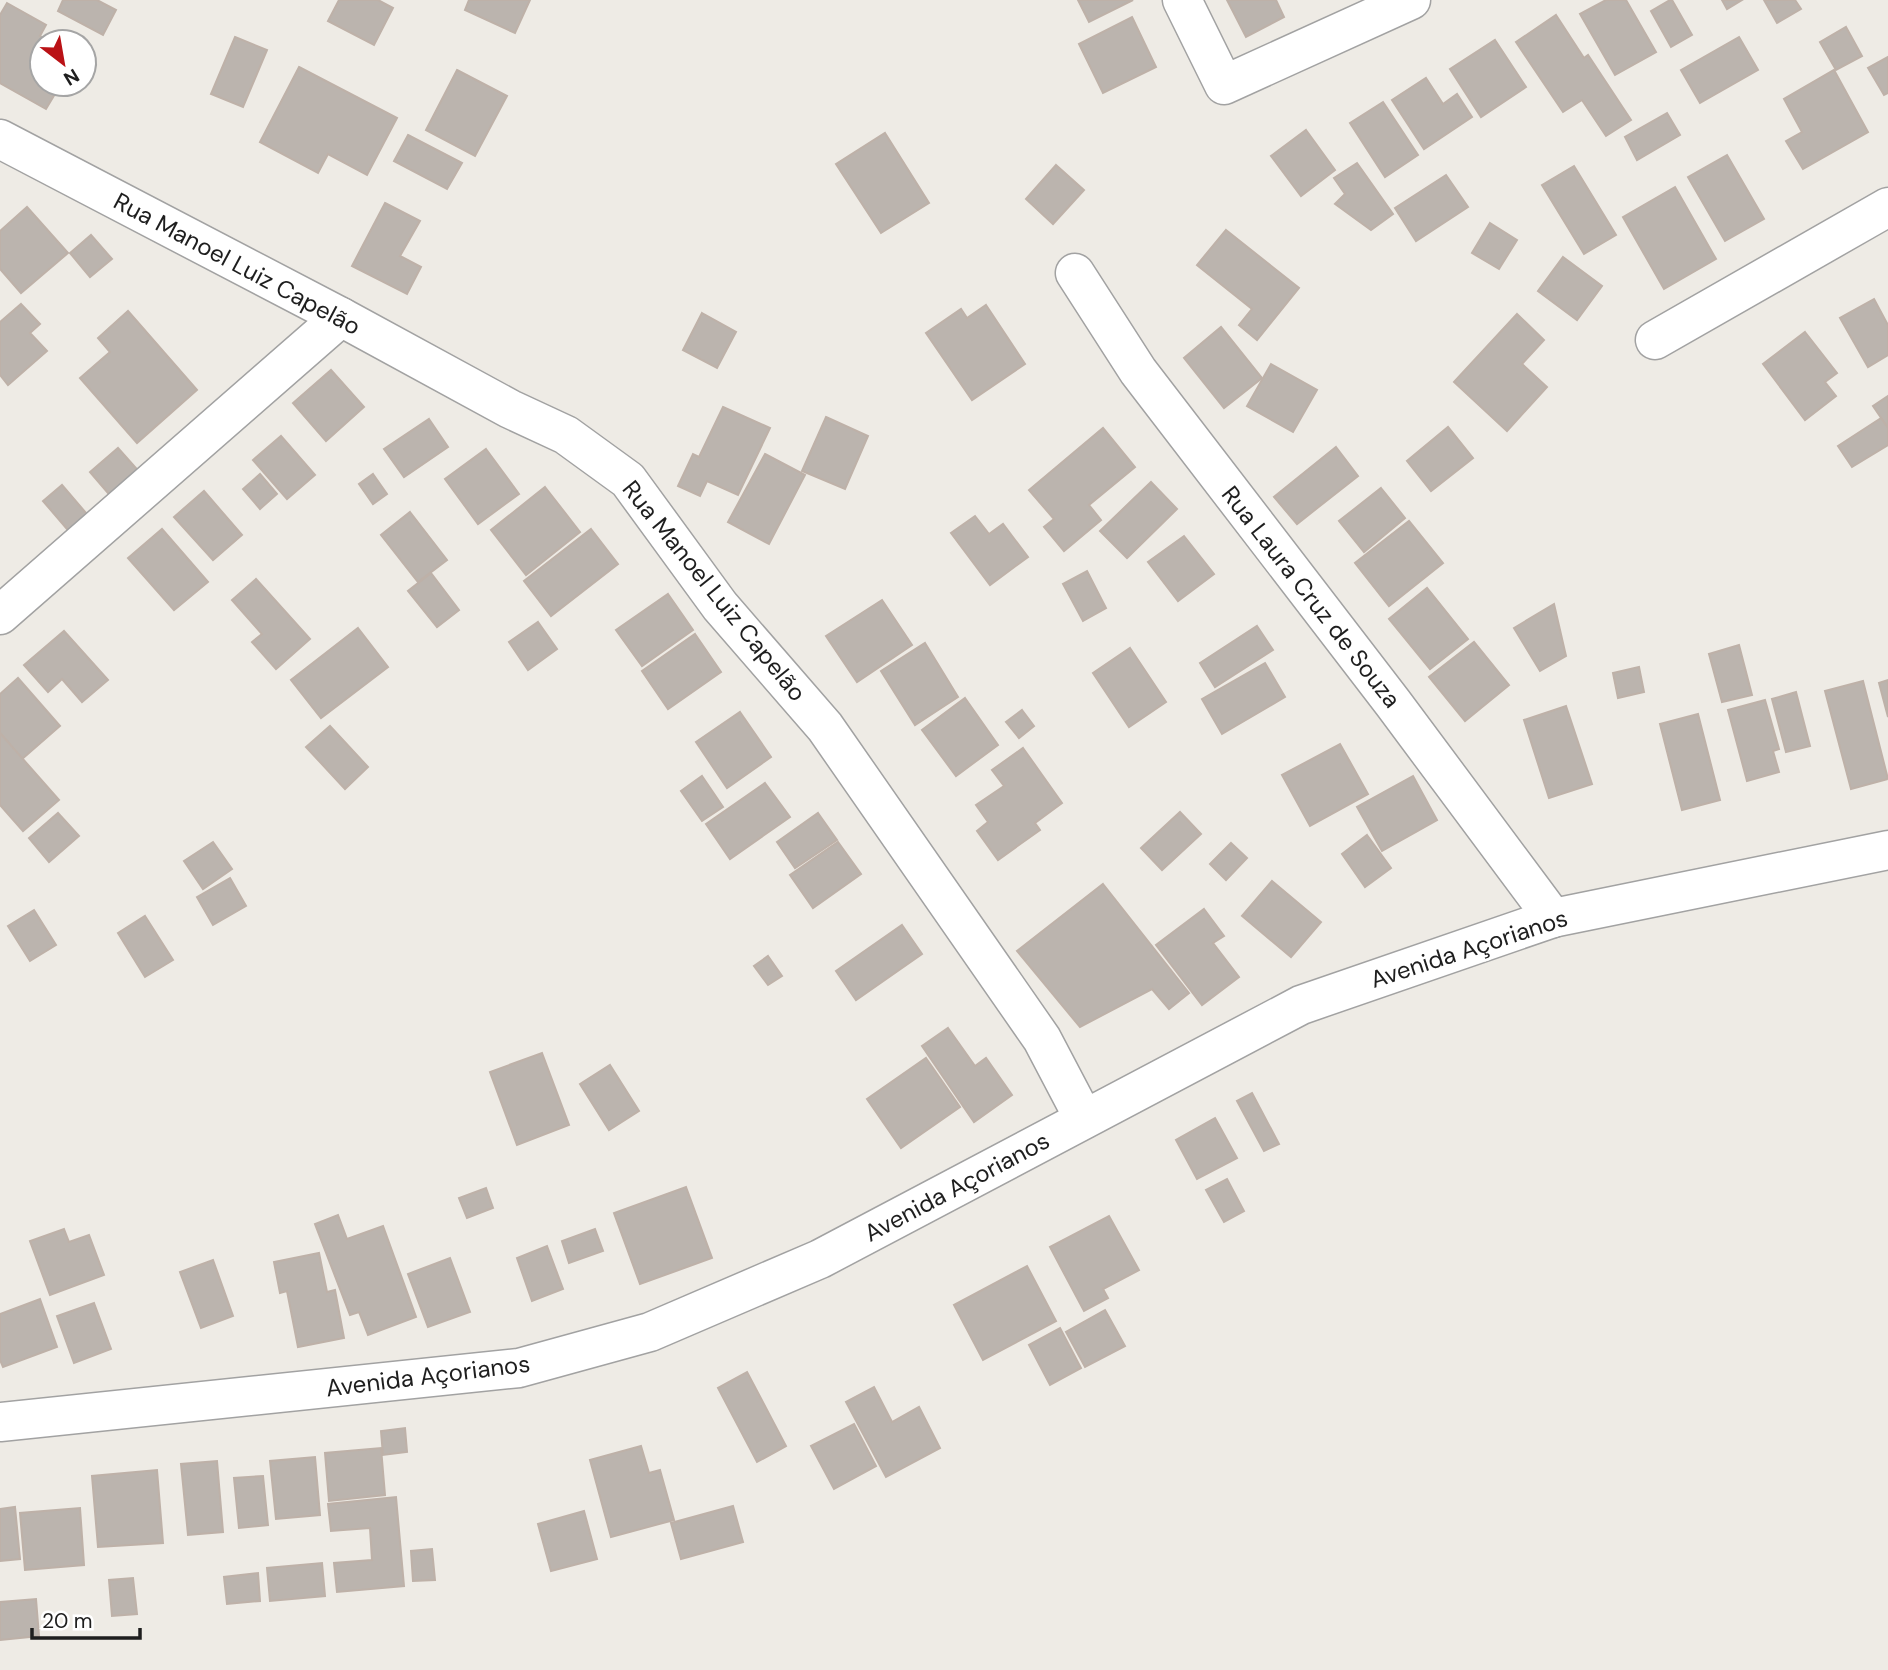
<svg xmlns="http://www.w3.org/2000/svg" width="1888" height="1670" viewBox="0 0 1888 1670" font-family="'DM Sans',sans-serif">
  <rect width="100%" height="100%" fill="#eeebe5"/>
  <g fill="#bbb4ae" stroke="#beb1a8" stroke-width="2">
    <path d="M63 0H97L116 10 103 35 58 11Z"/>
    <path d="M339 0H378L393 8 374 45 328 21Z"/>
    <path d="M469 0H530L515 33 465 10Z"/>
    <path d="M1078 0H1133L1089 22Z"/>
    <path d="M1227 0H1276L1284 17 1246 37Z"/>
    <path d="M1606 0H1626L1656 52 1615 75 1580 14Z"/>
    <path d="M1670 0H1672L1692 35 1671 47 1651 11Z"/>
    <path d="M1722 0H1742L1727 9Z"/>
    <path d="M1764 0H1795L1801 9 1777 23Z"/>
    <path d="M7 3 46 25 40 36 50 42H42V84H61L46 109 0 83V15Z"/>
    <path d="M1556 15 1584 58 1588 55 1631 120 1606 136 1582 100 1563 112 1516 42Z"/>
    <path d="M1132 17 1156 67 1103 93 1079 44Z"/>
    <path d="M1846 27 1862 56 1836 70 1820 42Z"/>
    <path d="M235 37 267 50 243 107 211 94Z"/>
    <path d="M1739 37 1758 70 1700 103 1681 70Z"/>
    <path d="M1495 40 1526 87 1481 117 1450 69Z"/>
    <path d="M1888 57V93L1884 95 1868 68Z"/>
    <path d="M299 67 397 118 367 175 328 154 318 173 260 142Z"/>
    <path d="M457 70 507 96 475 156 426 130Z"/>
    <path d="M1834 70 1868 132 1803 169 1786 141 1802 132 1784 99Z"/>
    <path d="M1426 78 1443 104 1457 94 1472 117 1424 149 1392 100Z"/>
    <path d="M1383 102 1418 155 1385 177 1350 123Z"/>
    <path d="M1667 113 1680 135 1637 160 1625 137Z"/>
    <path d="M1306 130 1335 170 1301 196 1271 156Z"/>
    <path d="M885 133 929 203 881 233 836 164Z"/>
    <path d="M408 135 462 163 447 189 394 161Z"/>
    <path d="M1727 155 1764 219 1725 241 1688 177Z"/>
    <path d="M1357 163 1393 214 1371 230 1335 204 1345 194 1334 178Z"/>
    <path d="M1056 165 1084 190 1053 224 1026 199Z"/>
    <path d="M1574 166 1616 235 1584 254 1542 185Z"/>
    <path d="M1446 175 1468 207 1416 241 1395 208Z"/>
    <path d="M1675 187 1716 259 1664 289 1623 217Z"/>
    <path d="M385 203 420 221 400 256 421 267 407 294 352 266Z"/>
    <path d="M27 207 68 253 21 293 0 269V231Z"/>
    <path d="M1490 223 1517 240 1499 269 1472 253Z"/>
    <path d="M1226 230 1299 288 1257 340 1239 325 1252 309 1197 265Z"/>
    <path d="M91 235 112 259 90 277 70 253Z"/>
    <path d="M1563 257 1602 286 1577 320 1538 291Z"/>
    <path d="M1874 299 1888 325V355L1868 367 1840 318Z"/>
    <path d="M21 304 40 324 30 333 47 351 8 385 0 375V322Z"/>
    <path d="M986 305 1025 364 972 400 926 333 961 309 967 318Z"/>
    <path d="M128 311 197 390 137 443 80 378 110 352 98 338Z"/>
    <path d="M702 313 736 332 717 368 683 350Z"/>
    <path d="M1517 314 1544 340 1522 364 1547 387 1507 431 1454 382Z"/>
    <path d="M1221 327 1262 378 1224 408 1184 358Z"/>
    <path d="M1805 332 1837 373 1825 382 1836 396 1805 420 1763 364Z"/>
    <path d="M1271 364 1317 390 1293 432 1247 406Z"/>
    <path d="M331 370 364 407 326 441 293 403Z"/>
    <path d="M1888 396V428L1873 406Z"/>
    <path d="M723 407 770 428 738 495 707 481 700 496 678 486 693 454 699 457Z"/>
    <path d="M826 417 868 436 845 489 802 471Z"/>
    <path d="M1881 418 1888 428V445L1852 467 1838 446Z"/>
    <path d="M429 419 448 447 404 477 384 449Z"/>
    <path d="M1448 427 1473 458 1431 491 1407 461Z"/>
    <path d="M1103 428 1135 467 1089 505 1101 520 1064 551 1044 527 1054 519 1029 490Z"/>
    <path d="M281 436 315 475 287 499 253 460Z"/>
    <path d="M1336 447 1358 476 1297 524 1274 497Z"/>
    <path d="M118 448 142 475 114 500 90 472Z"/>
    <path d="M486 449 519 494 478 524 445 479Z"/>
    <path d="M765 454 805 475 769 544 728 522Z"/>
    <path d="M260 474 277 494 260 509 243 489Z"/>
    <path d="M373 474 387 494 373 504 359 484Z"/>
    <path d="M1151 482 1177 509 1127 558 1100 531Z"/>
    <path d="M62 485 92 520 73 536 43 501Z"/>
    <path d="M545 487 580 532 526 575 491 530Z"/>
    <path d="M1381 488 1405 518 1364 552 1339 521Z"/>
    <path d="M204 491 242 535 213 560 174 517Z"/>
    <path d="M410 512 447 560 418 582 381 535Z"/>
    <path d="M975 516 989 534 1003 524 1028 557 990 585 951 533Z"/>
    <path d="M1409 521 1443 563 1389 606 1355 563Z"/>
    <path d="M162 529 208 582 174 610 128 558Z"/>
    <path d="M591 529 618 564 551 616 524 581Z"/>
    <path d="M1184 536 1214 574 1178 601 1148 562Z"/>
    <path d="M1087 571 1106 608 1083 621 1063 584Z"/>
    <path d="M431 573 459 610 437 627 408 591Z"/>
    <path d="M256 579 310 639 276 669 252 642 262 634 232 600Z"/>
    <path d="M1427 588 1468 639 1430 669 1389 619Z"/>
    <path d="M668 594 693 630 642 666 616 630Z"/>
    <path d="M882 600 912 645 857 682 826 636Z"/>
    <path d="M1554 604 1566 656 1540 671 1514 628Z"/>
    <path d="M538 622 557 649 528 670 509 642Z"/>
    <path d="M1257 626 1273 650 1215 687 1200 663Z"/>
    <path d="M358 628 388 667 321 718 291 680Z"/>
    <path d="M64 631 108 680 82 702 62 679 48 692 24 665Z"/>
    <path d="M695 634 721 672 668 709 642 671Z"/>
    <path d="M1474 642 1509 685 1465 721 1429 677Z"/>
    <path d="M925 643 958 697 915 725 881 671Z"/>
    <path d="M1739 645 1752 695 1722 702 1709 654Z"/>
    <path d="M1130 648 1166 702 1129 727 1093 673Z"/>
    <path d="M1265 663 1285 697 1222 734 1202 699Z"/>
    <path d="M1639 667 1644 692 1618 698 1613 673Z"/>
    <path d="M18 678 60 726 22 759 0 733V694Z"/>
    <path d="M1888 680V717L1879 683Z"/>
    <path d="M1863 681 1888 779 1851 789 1825 691Z"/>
    <path d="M1796 692 1810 746 1786 752 1772 699Z"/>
    <path d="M965 698 998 745 956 776 922 730Z"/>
    <path d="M1765 700 1779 749 1773 751 1779 772 1747 781 1728 710Z"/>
    <path d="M1566 706 1592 784 1549 798 1524 720Z"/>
    <path d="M1022 710 1034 726 1019 738 1006 722Z"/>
    <path d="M740 712 771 757 727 788 696 742Z"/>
    <path d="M1698 714 1720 800 1682 810 1660 724Z"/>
    <path d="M330 726 368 767 345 789 306 747Z"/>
    <path d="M0 733 59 800 23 831 0 805Z"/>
    <path d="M1340 744 1368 794 1310 826 1282 775Z"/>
    <path d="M1023 748 1062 803 1035 823 1040 830 998 860 977 831 988 822 976 805 1004 786 992 770Z"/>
    <path d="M702 776 723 807 702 821 681 791Z"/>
    <path d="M1413 776 1437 820 1382 851 1357 807Z"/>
    <path d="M765 783 790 817 730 859 706 824Z"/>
    <path d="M1180 812 1201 834 1162 870 1141 848Z"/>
    <path d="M58 813 79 836 49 862 29 838Z"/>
    <path d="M818 813 837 840 795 868 777 842Z"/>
    <path d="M1367 835 1391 868 1365 887 1342 854Z"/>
    <path d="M213 842 232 869 203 889 184 861Z"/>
    <path d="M838 842 861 874 813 908 790 875Z"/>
    <path d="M1231 843 1247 858 1226 880 1210 864Z"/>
    <path d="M230 878 246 906 213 925 197 897Z"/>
    <path d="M1272 881 1321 922 1291 957 1242 916Z"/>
    <path d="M1103 884 1189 993 1169 1009 1152 989 1080 1027 1017 951Z"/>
    <path d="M1204 909 1224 936 1213 943 1239 977 1202 1005 1156 945Z"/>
    <path d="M34 910 56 945 30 961 8 926Z"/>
    <path d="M145 916 173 960 145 977 118 933Z"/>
    <path d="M902 925 922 954 856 1000 836 971Z"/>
    <path d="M768 956 782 976 768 985 754 966Z"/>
    <path d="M948 1028 975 1066 986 1058 1012 1095 974 1122 922 1046Z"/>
    <path d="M542 1053 569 1125 517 1145 490 1072Z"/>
    <path d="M926 1058 960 1107 901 1148 867 1099Z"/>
    <path d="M610 1065 639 1111 609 1130 580 1084Z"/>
    <path d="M1252 1093 1279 1144 1264 1151 1237 1101Z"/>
    <path d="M1215 1118 1237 1158 1197 1179 1176 1140Z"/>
    <path d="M1227 1179 1244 1211 1224 1222 1206 1190Z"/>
    <path d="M686 1187 712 1258 640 1284 614 1213Z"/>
    <path d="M486 1188 493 1208 467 1218 459 1198Z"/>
    <path d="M338 1215 347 1239 383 1226 416 1317 368 1335 359 1312 350 1315 315 1224Z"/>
    <path d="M1109 1216 1139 1270 1103 1289 1108 1298 1084 1311 1050 1247Z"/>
    <path d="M64 1229 69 1242 89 1235 104 1275 50 1295 30 1241Z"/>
    <path d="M595 1229 603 1251 569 1263 562 1241Z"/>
    <path d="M547 1246 563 1289 532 1301 517 1258Z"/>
    <path d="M319 1253 327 1292 335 1290 344 1338 298 1347 287 1291 280 1293 274 1262Z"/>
    <path d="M450 1258 470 1312 428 1327 408 1274Z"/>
    <path d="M213 1260 233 1316 201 1328 180 1272Z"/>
    <path d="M1027 1266 1056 1321 983 1360 954 1305Z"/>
    <path d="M40 1299 57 1347 3 1367 0 1360V1314Z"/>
    <path d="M94 1303 111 1349 74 1363 57 1316Z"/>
    <path d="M1105 1310 1125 1346 1085 1367 1066 1332Z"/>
    <path d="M1060 1328 1081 1368 1050 1385 1029 1345Z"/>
    <path d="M747 1372 786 1446 757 1462 718 1388Z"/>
    <path d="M874 1387 892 1422 919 1407 940 1448 886 1477 846 1402Z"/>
    <path d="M854 1424 876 1466 834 1489 811 1446Z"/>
    <path d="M405 1428 407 1452 383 1455 381 1431Z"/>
    <path d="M641 1446 649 1473 660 1470 674 1520 611 1537 590 1460Z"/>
    <path d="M381 1448 385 1495 329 1501 325 1453Z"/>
    <path d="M315 1457 320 1515 276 1519 270 1461Z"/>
    <path d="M217 1461 223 1532 188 1535 181 1464Z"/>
    <path d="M157 1470 163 1543 98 1547 92 1476Z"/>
    <path d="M263 1476 268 1525 239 1528 234 1478Z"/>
    <path d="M396 1497 404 1586 337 1592 334 1563 372 1560 370 1528 331 1531 328 1504Z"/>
    <path d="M733 1506 743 1542 681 1559 671 1523Z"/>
    <path d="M15 1507 20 1559 0 1561V1509Z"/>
    <path d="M80 1508 84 1565 25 1570 20 1513Z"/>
    <path d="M584 1511 597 1559 551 1571 538 1524Z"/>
    <path d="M432 1549 435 1580 413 1581 411 1551Z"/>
    <path d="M322 1563 325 1596 270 1601 267 1568Z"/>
    <path d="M258 1573 260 1601 227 1604 224 1577Z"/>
    <path d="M133 1578 137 1614 112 1616 109 1580Z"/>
    <path d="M36 1599 39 1636 0 1640V1602Z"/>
  </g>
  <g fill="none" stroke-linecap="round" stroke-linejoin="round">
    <g stroke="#a2a2a2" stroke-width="41">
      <g id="minor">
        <path d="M1182 0 1224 85 1411 0"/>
        <path d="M0 139 341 317 510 409 566 435 628 480 720 606 825 727 1042 1039 1084 1119"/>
        <path d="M1075 273 1138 371 1393 703 1553 918"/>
        <path d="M1655 340 1888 207"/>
        <path d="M0 615 341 317"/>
        <path d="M0 1422 519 1368 650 1332 820 1259 1301 1005 1553 918 1888 850"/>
      </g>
    </g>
    <use href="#minor" stroke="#fff" stroke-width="38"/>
  </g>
  <g text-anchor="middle" stroke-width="5" stroke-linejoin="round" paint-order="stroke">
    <g font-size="24" fill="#1e1e1e" stroke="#fff">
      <text transform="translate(237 264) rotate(28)" y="8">Rua Manoel Luiz Capelão</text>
      <text transform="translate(714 591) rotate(51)" y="8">Rua Manoel Luiz Capelão</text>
      <text transform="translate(1311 597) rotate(52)" y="8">Rua Laura Cruz de Souza</text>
      <text transform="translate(1469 949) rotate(-18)" y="8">Avenida Açorianos</text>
      <text transform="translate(957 1187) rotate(-28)" y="8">Avenida Açorianos</text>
      <text transform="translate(428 1376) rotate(-7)" y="8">Avenida Açorianos</text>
    </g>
  </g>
  <g transform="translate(63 63) rotate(149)"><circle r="33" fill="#ffffff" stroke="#a5a5a5" stroke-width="2"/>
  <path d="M0-5L12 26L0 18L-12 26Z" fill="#ba1216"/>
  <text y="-10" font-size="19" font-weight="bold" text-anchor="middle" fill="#1e1e1e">N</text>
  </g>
  <path d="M32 1628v10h108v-10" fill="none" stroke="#1e1e1e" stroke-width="3.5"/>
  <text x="42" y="1628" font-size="21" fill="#1e1e1e" stroke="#ffffff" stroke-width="5" paint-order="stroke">20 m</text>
</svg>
